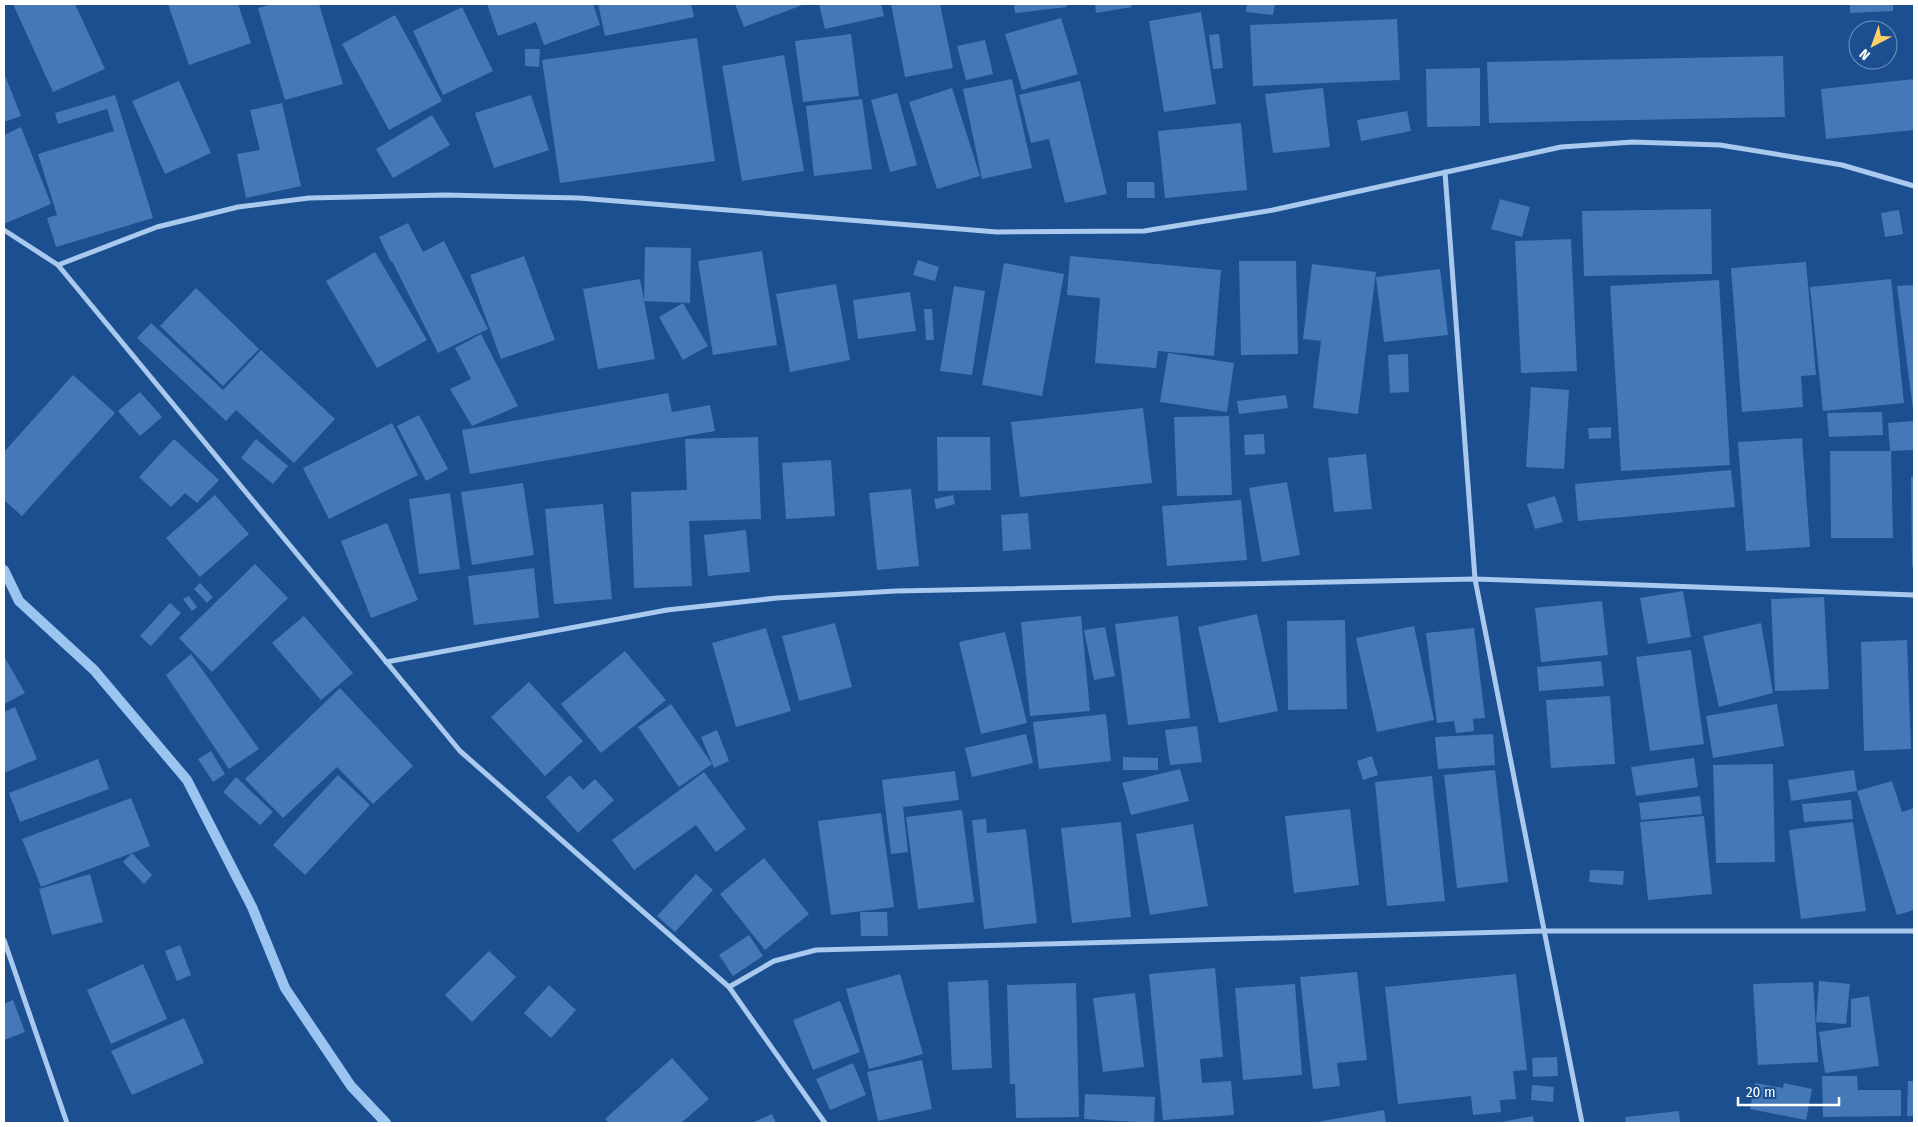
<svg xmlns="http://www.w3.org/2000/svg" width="1918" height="1127" viewBox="0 0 1918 1127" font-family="'Fira Sans Condensed',sans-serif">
  <rect width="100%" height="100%" fill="#1b4f8f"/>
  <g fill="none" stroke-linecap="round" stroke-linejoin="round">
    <path stroke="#9cc4f0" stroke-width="10" d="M4 570 19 601 94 670 187 780 252 907 285 988 351 1086 386 1123"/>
  </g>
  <g fill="#4478b7">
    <path d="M13 4H75L105 69 53 92Z"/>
    <path d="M168 4H238L251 43 189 65Z"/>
    <path d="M272 4H319L343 84 285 100 258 8Z"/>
    <path d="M487 4H593L600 25 544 45 536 22 498 36Z"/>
    <path d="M598 4H691L694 17 605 36Z"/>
    <path d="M735 4H805L744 27Z"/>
    <path d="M819 4H881L884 16 825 29Z"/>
    <path d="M891 4H940L953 68 905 77Z"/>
    <path d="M1014 4H1066L1067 7 1015 13Z"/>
    <path d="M1095 4H1131L1132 7 1096 13Z"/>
    <path d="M1247 4H1275L1273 15 1246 12Z"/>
    <path d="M1850 4H1893V11L1850 13Z"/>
    <path d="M462 7 493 71 443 95 413 31Z"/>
    <path d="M1201 12 1216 104 1164 112 1149 21Z"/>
    <path d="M395 15 442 101 389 130 342 44Z"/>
    <path d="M1061 18 1078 74 1022 90 1005 34Z"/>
    <path d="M1397 19 1400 80 1253 86 1250 25Z"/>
    <path d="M851 34 859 96 803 102 795 41Z"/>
    <path d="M1219 34 1223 68 1213 69 1209 35Z"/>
    <path d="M697 38 715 161 560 183 542 60Z"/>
    <path d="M985 40 993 74 966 80 957 46Z"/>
    <path d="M525 49H540L539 67 525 66Z"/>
    <path d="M784 55 804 171 742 181 722 66Z"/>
    <path d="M1783 56 1785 117 1489 123 1487 62Z"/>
    <path d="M1480 68V126L1427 127 1426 69Z"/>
    <path d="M4 73 21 116 4 122Z"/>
    <path d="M1012 79 1032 168 982 179 963 89Z"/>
    <path d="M1914 79V130L1826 139 1821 89Z"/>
    <path d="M179 81 211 153 165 174 132 101Z"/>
    <path d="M1080 81 1107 194 1065 203 1049 139 1031 143 1019 95Z"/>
    <path d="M952 88 980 176 937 189 909 102Z"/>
    <path d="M1323 88 1330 147 1273 153 1265 94Z"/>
    <path d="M897 93 917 165 890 172 871 100Z"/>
    <path d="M115 95 153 218 56 247 47 218 57 215 38 154 114 131 107 109 58 124 55 113Z"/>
    <path d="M531 95 549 150 494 168 475 113Z"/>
    <path d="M862 99 872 169 814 176 806 106Z"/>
    <path d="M282 103 301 186 246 198 237 154 260 150 250 110Z"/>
    <path d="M1407 111 1411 131 1361 141 1357 120Z"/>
    <path d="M432 115 450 145 393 178 376 149Z"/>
    <path d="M1241 123 1247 190 1165 198 1158 131Z"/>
    <path d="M21 127 51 204 4 224V135Z"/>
    <path d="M1127 182H1154L1155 198H1127Z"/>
    <path d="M1500 199 1530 207 1522 237 1491 229Z"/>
    <path d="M1711 209 1712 274 1584 276 1582 211Z"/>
    <path d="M1899 210 1903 234 1885 237 1881 213Z"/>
    <path d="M408 223 423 252 444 241 488 329 438 353 392 261 391 262 379 237Z"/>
    <path d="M1571 239 1577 371 1521 373 1515 241Z"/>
    <path d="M645 247 691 248 690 303 644 301Z"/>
    <path d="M762 251 777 345 713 355 698 261Z"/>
    <path d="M375 252 427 340 377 368 326 281Z"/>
    <path d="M524 256 555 340 501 359 470 275Z"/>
    <path d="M1070 256 1221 270 1214 356 1158 351 1156 368 1095 363 1100 298 1067 295Z"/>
    <path d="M918 260 939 267 935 281 913 275Z"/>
    <path d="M1239 261H1296L1298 354 1241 355Z"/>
    <path d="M1806 262 1816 375 1801 376 1803 407 1742 412 1731 268Z"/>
    <path d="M1004 263 1064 274 1042 396 982 385Z"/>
    <path d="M1312 264 1376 272 1358 414 1313 408 1321 341 1303 339Z"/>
    <path d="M1440 269 1448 335 1384 342 1376 277Z"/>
    <path d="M640 279 655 359 598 369 583 289Z"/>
    <path d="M1891 279 1904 403 1823 411 1810 287Z"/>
    <path d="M1719 280 1730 465 1621 471 1610 286Z"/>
    <path d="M836 284 850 360 790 372 776 294Z"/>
    <path d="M1914 285V409H1913L1897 286Z"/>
    <path d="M954 286 985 291 972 375 940 371Z"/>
    <path d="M196 288 259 349 223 386 160 326Z"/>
    <path d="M910 292 916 331 858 339 853 300Z"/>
    <path d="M683 303 708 346 683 360 659 317Z"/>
    <path d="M924 309H932L934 340H926Z"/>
    <path d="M151 323 223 390 261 350 335 419 294 463 236 410 226 421 137 338Z"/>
    <path d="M481 334 518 406 472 426 450 389 471 379 455 348Z"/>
    <path d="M1168 353 1234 363 1227 412 1160 402Z"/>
    <path d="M1408 354 1409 392 1390 393 1388 355Z"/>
    <path d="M73 375 115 413 22 516 4 500V452Z"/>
    <path d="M1531 387 1569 390 1564 469 1526 467Z"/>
    <path d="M140 392 162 417 140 436 118 411Z"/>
    <path d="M668 393 672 412 710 405 715 431 470 474 462 430Z"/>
    <path d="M1286 395 1288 408 1239 414 1237 401Z"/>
    <path d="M1143 408 1152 483 1020 497 1011 422Z"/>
    <path d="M1882 412 1883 435 1829 437 1827 413Z"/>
    <path d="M419 415 448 469 426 481 397 426Z"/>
    <path d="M1229 416 1232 495 1177 496 1174 417Z"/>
    <path d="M1914 421V450L1890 451 1888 423Z"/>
    <path d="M392 423 418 475 329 519 303 468Z"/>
    <path d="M1611 427V438L1589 439 1588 428Z"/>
    <path d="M1264 434 1265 454 1245 455 1244 435Z"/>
    <path d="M758 437 761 519 689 521 692 586 634 588 631 492 687 490 685 439Z"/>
    <path d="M937 437H990L991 490 938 491Z"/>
    <path d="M1802 438 1810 547 1746 551 1738 442Z"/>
    <path d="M174 439 219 480 197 503 185 493 171 507 139 477Z"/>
    <path d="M256 439 288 466 273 484 241 458Z"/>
    <path d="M1830 451H1891L1893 538H1831Z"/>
    <path d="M1366 454 1372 509 1334 512 1328 458Z"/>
    <path d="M831 460 835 516 786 519 782 463Z"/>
    <path d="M1731 470 1735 507 1578 521 1575 484Z"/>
    <path d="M1911 477H1914V567H1912Z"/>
    <path d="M1287 482 1300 555 1262 562 1249 488Z"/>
    <path d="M523 483 534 555 472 565 461 492Z"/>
    <path d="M911 489 919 566 877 570 869 493Z"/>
    <path d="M450 493 460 569 419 574 409 499Z"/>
    <path d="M215 495 249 534 200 577 166 538Z"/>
    <path d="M953 495 955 504 936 509 934 499Z"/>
    <path d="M1555 496 1563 522 1535 529 1527 504Z"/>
    <path d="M1241 500 1247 560 1167 566 1162 506Z"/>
    <path d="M603 504 612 599 554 604 545 509Z"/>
    <path d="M1028 513 1031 549 1003 551 1001 515Z"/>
    <path d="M387 523 418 600 371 618 341 541Z"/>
    <path d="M746 530 750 572 708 576 704 535Z"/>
    <path d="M255 564 288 598 212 672 179 638Z"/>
    <path d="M534 568 539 618 474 625 468 576Z"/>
    <path d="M200 583 213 597 207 603 194 589Z"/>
    <path d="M1683 591 1691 637 1648 644 1640 598Z"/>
    <path d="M189 596 197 607 192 611 183 599Z"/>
    <path d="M1824 597 1829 689 1775 691 1771 599Z"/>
    <path d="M1602 601 1608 655 1541 662 1535 608Z"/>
    <path d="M170 603 181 613 151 646 140 636Z"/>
    <path d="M1257 614 1278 711 1219 723 1198 627Z"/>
    <path d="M304 616 353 673 321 700 272 643Z"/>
    <path d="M1081 616 1090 711 1030 716 1021 622Z"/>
    <path d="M1178 616 1190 718 1128 725 1115 624Z"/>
    <path d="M1345 620 1347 709 1288 710 1287 621Z"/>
    <path d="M835 623 852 687 799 701 782 636Z"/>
    <path d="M1761 623 1773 693 1719 707 1703 636Z"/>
    <path d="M1414 626 1434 720 1377 732 1356 638Z"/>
    <path d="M1105 627 1115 676 1094 680 1084 630Z"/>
    <path d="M766 628 791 711 736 727 712 643Z"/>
    <path d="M1474 628 1485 718 1473 719 1474 731 1456 733 1454 721 1437 723 1426 633Z"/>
    <path d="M1005 632 1027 723 981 734 959 642Z"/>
    <path d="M1907 640 1911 749 1864 751 1861 642Z"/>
    <path d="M1691 650 1704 744 1650 751 1636 657Z"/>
    <path d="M625 651 666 700 601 753 561 704Z"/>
    <path d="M191 654 259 749 229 769 166 675Z"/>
    <path d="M5 658 25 693 4 704V659Z"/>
    <path d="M1601 661 1604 686 1539 691 1537 667Z"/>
    <path d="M529 682 583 741 545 776 491 717Z"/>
    <path d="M340 688 413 766 373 804 337 767 283 818 245 779Z"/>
    <path d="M1610 696 1615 764 1551 768 1546 700Z"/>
    <path d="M671 704 712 764 679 787 638 727Z"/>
    <path d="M1777 704 1784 746 1713 758 1706 716Z"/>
    <path d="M15 707 37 759 4 773V712Z"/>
    <path d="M1106 714 1111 761 1039 769 1033 722Z"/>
    <path d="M1197 726 1202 762 1170 765 1165 730Z"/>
    <path d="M717 730 729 761 714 768 701 737Z"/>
    <path d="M1026 734 1033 763 972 777 965 748Z"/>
    <path d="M1493 734 1495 765 1438 769 1435 737Z"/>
    <path d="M211 751 225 774 213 782 198 759Z"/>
    <path d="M1372 756 1378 775 1363 780 1357 761Z"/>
    <path d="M1123 757 1158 758V770H1123Z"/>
    <path d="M1694 758 1698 787 1636 796 1631 767Z"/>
    <path d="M98 759 109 789 20 822 9 793Z"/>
    <path d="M1773 764 1775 862 1716 863 1713 765Z"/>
    <path d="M1180 769 1189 801 1131 815 1122 783Z"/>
    <path d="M1495 770 1508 882 1457 888 1444 775Z"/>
    <path d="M1854 770 1857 791 1791 801 1788 780Z"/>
    <path d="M955 771 959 800 903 807 908 852 891 854 882 780Z"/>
    <path d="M704 772 746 829 716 852 696 825 634 870 612 840Z"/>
    <path d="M338 775 370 805 305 875 273 845Z"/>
    <path d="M570 775 583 790 595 779 614 800 578 833 546 797Z"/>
    <path d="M1432 776 1445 901 1387 906 1375 782Z"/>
    <path d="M236 777 273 812 260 825 223 792Z"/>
    <path d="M1892 781 1902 812 1914 808V910L1897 915 1857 791Z"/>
    <path d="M1700 796 1702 814 1641 820 1639 803Z"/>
    <path d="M131 798 150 846 132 853 152 875 144 884 123 862 132 853 41 887 22 839Z"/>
    <path d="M1851 800 1853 819 1804 822 1802 804Z"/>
    <path d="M1350 809 1359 885 1294 893 1285 816Z"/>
    <path d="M962 810 974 902 918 909 906 817Z"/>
    <path d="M881 813 894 907 831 915 818 821Z"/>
    <path d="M1704 816 1712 894 1648 900 1640 822Z"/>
    <path d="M986 819 987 833 1026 829 1037 923 984 929 972 820Z"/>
    <path d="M1121 822 1131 917 1072 923 1061 828Z"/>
    <path d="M1853 822 1866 911 1801 919 1789 830Z"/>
    <path d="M1193 824 1208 906 1150 915 1136 834Z"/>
    <path d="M764 858 809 914 765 950 720 894Z"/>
    <path d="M1590 870 1624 871 1623 885 1589 882Z"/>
    <path d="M90 874 103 922 52 935 39 889Z"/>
    <path d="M696 874 713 890 675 932 657 916Z"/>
    <path d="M860 912H887L888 936H861Z"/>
    <path d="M749 935 763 956 733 976 719 955Z"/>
    <path d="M180 945 191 975 177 981 165 951Z"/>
    <path d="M489 951 516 977 472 1022 445 995Z"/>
    <path d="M143 964 167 1019 111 1044 87 990Z"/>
    <path d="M1215 968 1223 1057 1200 1059 1202 1083 1231 1081 1234 1115 1163 1120 1149 974Z"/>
    <path d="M1357 972 1367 1060 1337 1063 1340 1086 1313 1089 1300 977Z"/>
    <path d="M900 974 923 1054 869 1069 846 989Z"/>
    <path d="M1516 974 1527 1070 1513 1071 1516 1099 1500 1100 1501 1112 1473 1115 1471 1096 1398 1104 1385 987Z"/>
    <path d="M988 980 992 1068 952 1070 948 982Z"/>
    <path d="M1819 981 1850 984 1846 1024 1816 1022Z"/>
    <path d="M1813 982 1818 1062 1758 1065 1753 984Z"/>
    <path d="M1076 983 1079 1117 1016 1118 1015 1084H1010L1007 985Z"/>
    <path d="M1295 984 1302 1075 1243 1080 1235 988Z"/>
    <path d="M549 985 576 1010 551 1038 524 1013Z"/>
    <path d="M1135 993 1144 1067 1103 1072 1093 998Z"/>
    <path d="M1869 996 1879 1066 1825 1073 1819 1032 1851 1027V999Z"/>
    <path d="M13 1000 25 1032 4 1040V1004Z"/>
    <path d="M840 1001 860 1052 813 1070 793 1020Z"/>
    <path d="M184 1018 204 1063 132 1095 111 1051Z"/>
    <path d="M1557 1057 1558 1076 1533 1077 1532 1058Z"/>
    <path d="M672 1058 709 1099 681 1123H609L605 1119Z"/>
    <path d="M922 1060 932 1109 878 1121 867 1072Z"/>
    <path d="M853 1063 866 1095 830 1110 816 1079Z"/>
    <path d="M1822 1076H1857L1858 1090H1901V1116L1823 1117Z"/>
    <path d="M1908 1081H1914V1116H1907Z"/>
    <path d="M1755 1083 1783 1088 1784 1083 1812 1089 1806 1120 1750 1109Z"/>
    <path d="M1532 1085 1554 1087 1553 1102 1531 1100Z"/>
    <path d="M1085 1094 1155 1097 1154 1123 1084 1119Z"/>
    <path d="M1384 1110 1386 1123H1317V1122Z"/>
    <path d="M1679 1111 1680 1123H1626L1625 1117Z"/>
    <path d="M772 1114 776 1123H752Z"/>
    <path d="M1533 1116 1534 1123H1501V1122Z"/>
  </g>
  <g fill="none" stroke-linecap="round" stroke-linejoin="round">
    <g stroke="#a9c9ee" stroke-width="5">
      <path d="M1445 172 1475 579 1582 1123"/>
      <path d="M4 230 58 265 460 751 729 987 825 1123"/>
      <path d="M58 265 157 227 238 207 309 198 445 195 579 198 997 232 1144 231 1273 210 1561 147 1633 142 1720 145 1842 165 1914 186"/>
      <path d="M386 662 667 610 777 598 896 591 1475 579 1914 595"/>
      <path d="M4 940 67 1123"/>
      <path d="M729 987 774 961 816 950 1545 931H1914"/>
    </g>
  </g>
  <rect width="1918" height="1127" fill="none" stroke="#ffffff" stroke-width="10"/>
  <g transform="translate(1873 45) rotate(221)"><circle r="24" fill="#1b4f8f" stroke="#7695bc"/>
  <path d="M0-4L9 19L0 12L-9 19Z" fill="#ffd166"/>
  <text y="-8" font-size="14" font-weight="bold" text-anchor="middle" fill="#ffffff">N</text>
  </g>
  <path d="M1738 1097v8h101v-8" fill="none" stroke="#ffffff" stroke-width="2.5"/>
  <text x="1746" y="1097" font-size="15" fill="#ffffff" stroke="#1b4f8f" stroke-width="4" paint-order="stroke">20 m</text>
</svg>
